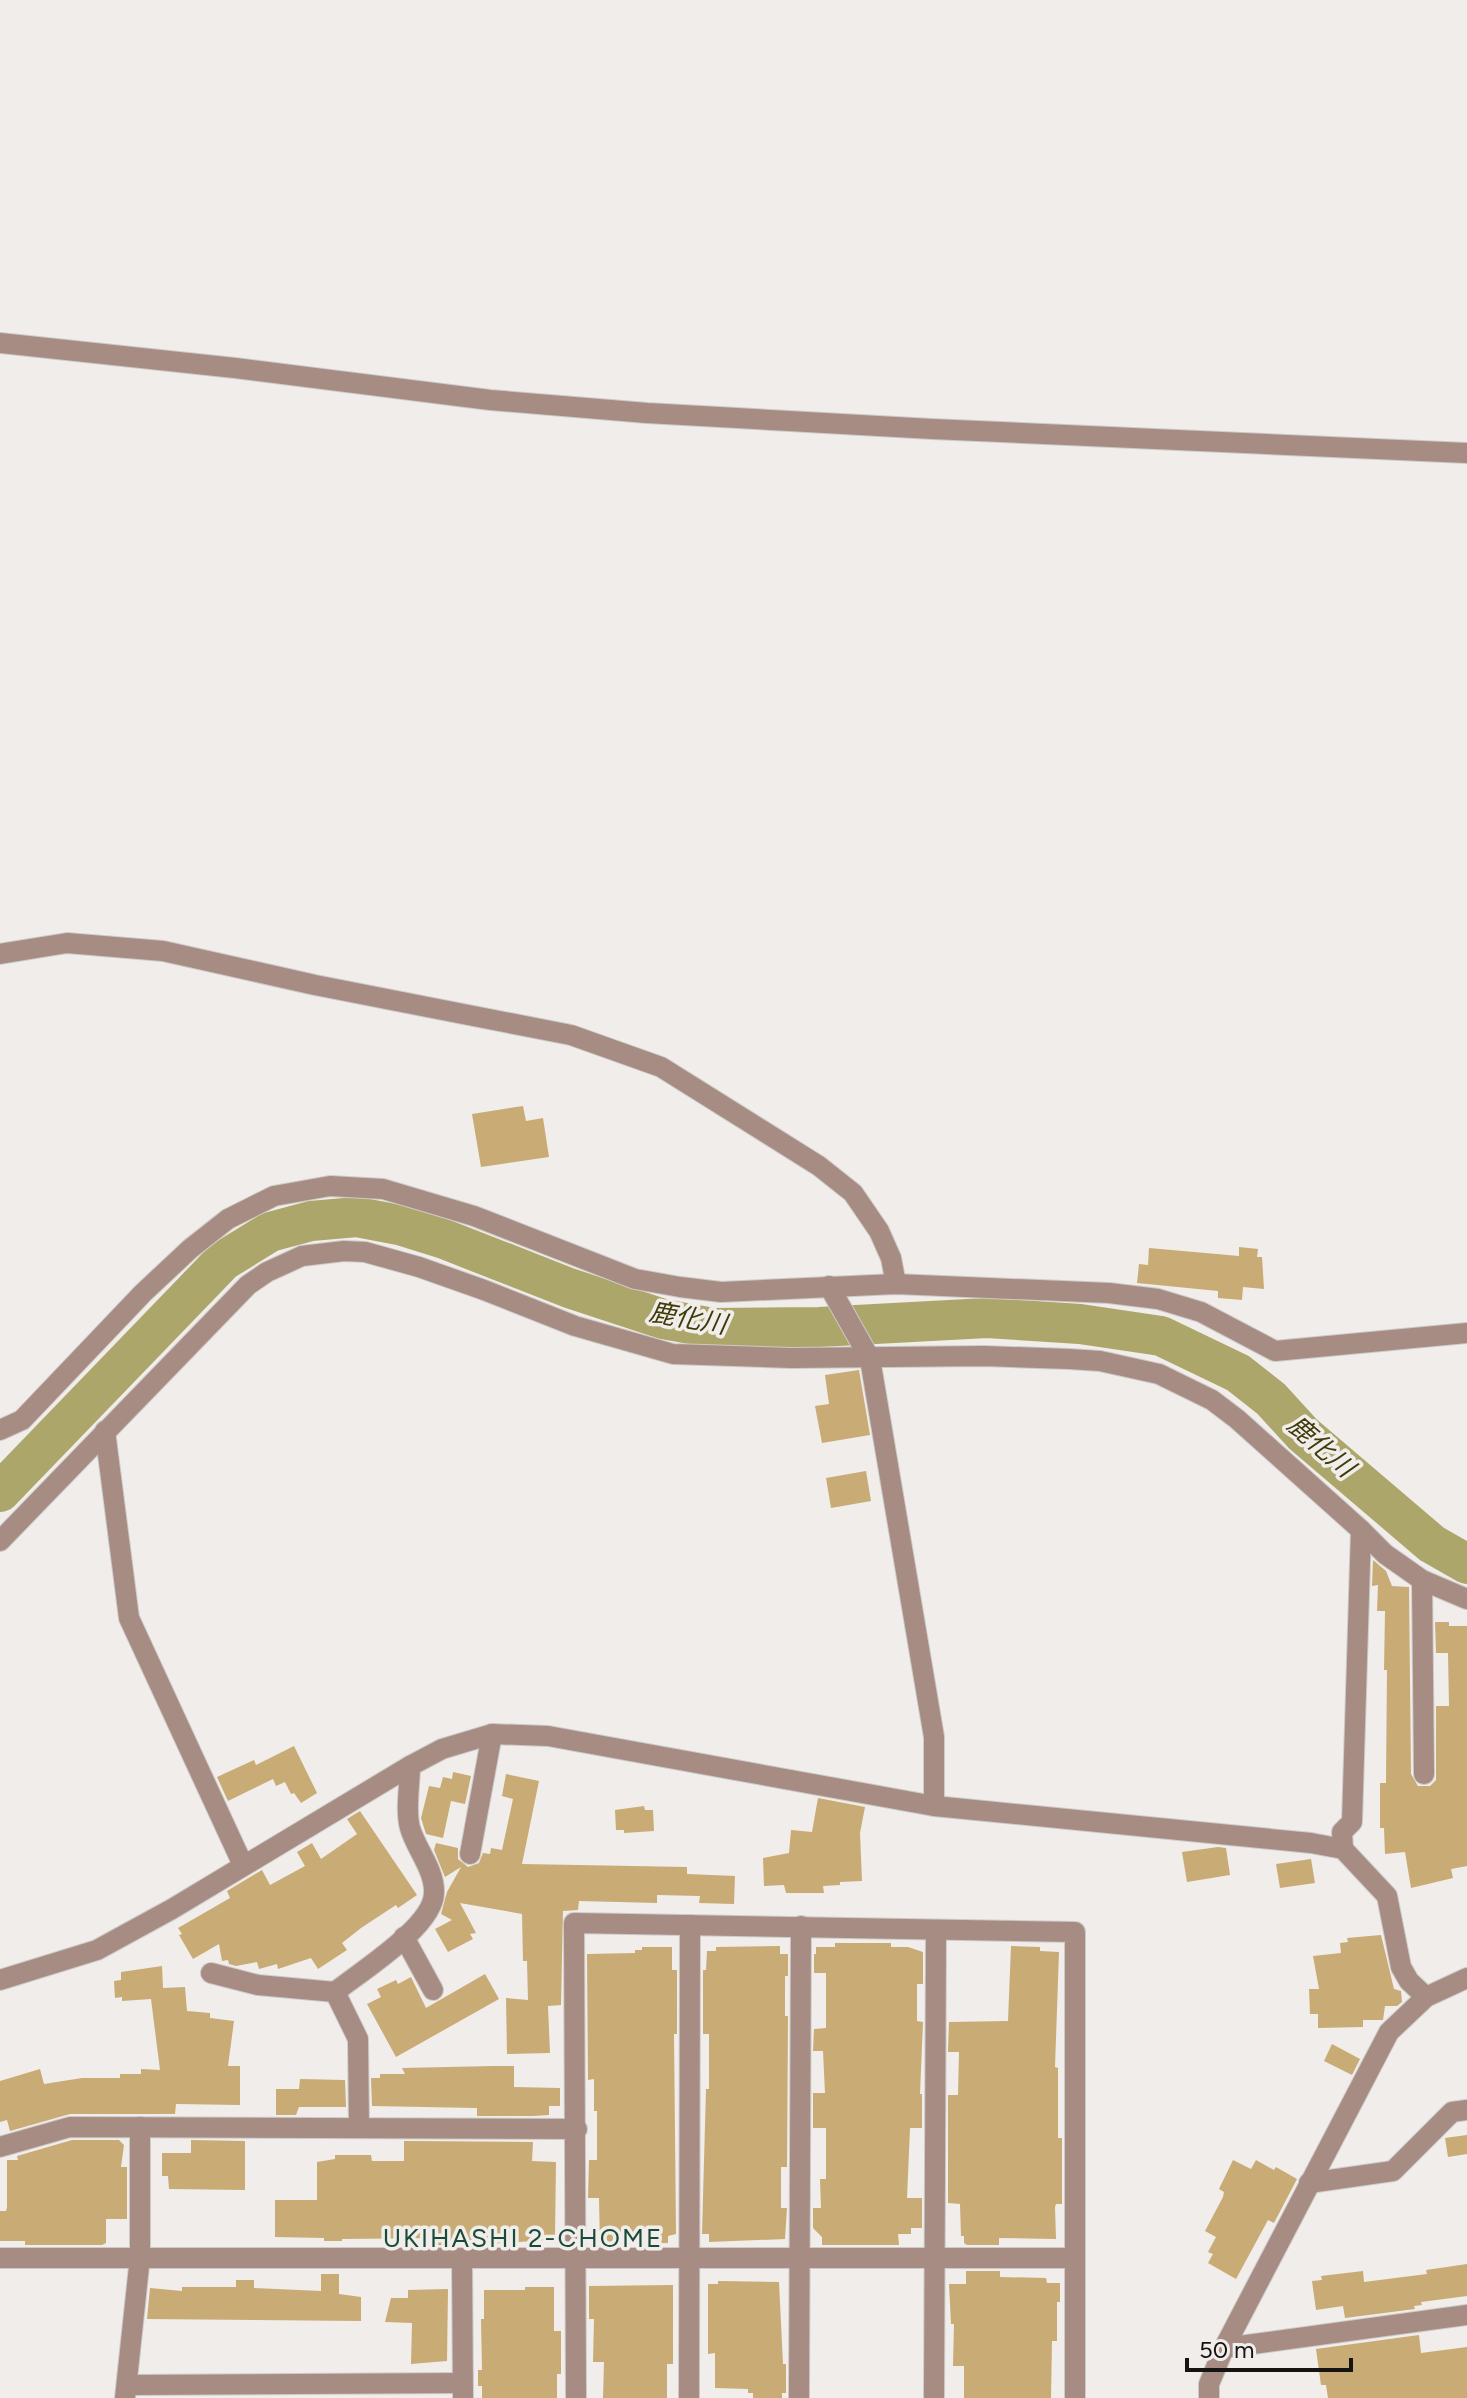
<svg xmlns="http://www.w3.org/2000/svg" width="1467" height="2398" viewBox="0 0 1467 2398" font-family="Figtree,'Noto Sans JP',sans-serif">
  <rect width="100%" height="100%" fill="#f0edea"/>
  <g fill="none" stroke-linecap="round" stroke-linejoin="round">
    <path stroke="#aca66b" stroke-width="40" d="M0 1492 223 1261 270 1232 311 1221 357 1217 399 1225 444 1239 569 1288 663 1319 713 1328 819 1327 987 1318 1080 1324 1161 1336 1238 1373 1271 1399 1303 1434 1432 1544 1467 1564"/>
  </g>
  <g fill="#c9ab75">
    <path d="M523 1106 526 1121 543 1118 549 1157 481 1167 472 1114Z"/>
    <path d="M1239 1247 1258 1249 1257 1257H1262L1264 1289 1243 1287 1242 1300 1218 1298V1291L1137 1283 1139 1264 1148 1265 1149 1248 1239 1256Z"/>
    <path d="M859 1370 870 1435 822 1443 815 1406 829 1404 825 1375Z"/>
    <path d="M866 1471 871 1501 831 1508 826 1478Z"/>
    <path d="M1373 1560 1386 1571 1392 1586 1409 1587 1411 1774 1418 1786H1430L1436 1780V1706H1449L1448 1653H1436L1435 1622H1449V1626H1467V1866L1451 1869 1453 1878 1411 1888 1405 1852 1385 1854 1384 1828H1380V1783H1386L1387 1670H1384L1385 1611H1377L1378 1585 1372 1586Z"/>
    <path d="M294 1746 317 1793 301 1803 294 1793 291 1794 285 1782 276 1786 273 1779 228 1801 217 1777 254 1760 256 1765Z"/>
    <path d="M453 1772 471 1776 465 1804 451 1801 443 1838 426 1834 421 1818 429 1786 440 1788 443 1777 452 1779Z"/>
    <path d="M506 1774 539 1781 522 1864 687 1867V1874L735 1876 734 1904 699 1903 700 1896 657 1895V1903L579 1901 578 1910 563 1911 561 2005 548 2006 550 2053 507 2054 506 1998 528 2000 527 1961H523L522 1914 460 1903 476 1933 470 1934 473 1939 448 1952 435 1929 452 1920 441 1914 447 1892 461 1867 445 1877 434 1850 436 1843 458 1848V1859L468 1867 479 1863 483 1853 490 1854 491 1848 502 1850 513 1799 502 1796Z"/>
    <path d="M818 1798 865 1807 860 1833 862 1881 840 1882V1885L823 1886 824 1893H786L784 1885 764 1886 763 1858 789 1853 791 1830 812 1832Z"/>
    <path d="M644 1806 645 1810H653L654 1831 624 1833V1830H616L615 1810Z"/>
    <path d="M360 1811 417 1895 398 1908 396 1905 361 1928 342 1943 347 1950 318 1969 311 1958 278 1969 277 1964 259 1969 257 1962 236 1966 229 1964 228 1960 222 1961 219 1944 193 1959 179 1935 182 1934 178 1928 230 1898 227 1891 262 1870 270 1885 305 1866 297 1852 312 1843 321 1859 357 1834 347 1819Z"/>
    <path d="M1218 1847 1226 1848 1230 1875 1187 1882 1182 1852Z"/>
    <path d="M1311 1859 1315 1883 1280 1888 1276 1864Z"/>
    <path d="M1381 1935 1394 1989 1401 1991 1402 2002 1397 2006H1385L1383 2020H1363V2027L1318 2028V2014H1310L1309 1989H1319L1313 1956 1341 1953 1340 1943 1348 1942 1347 1938Z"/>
    <path d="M835 1943H891V1947H908L923 1952V1984H917V2021L923 2022 920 2094H922V2128H910L907 2198H922V2228H911V2234H898L899 2245H822V2237L813 2228V2208H821L820 2179H826V2128H813V2093H825L823 2051H813L814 2029 826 2028V1973H814V1954H816V1947H835Z"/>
    <path d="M780 1946V1954H788V1976H785V2016H788L787 2167H781V2208H787L785 2239 709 2242V2234H702L706 2089H709V2034H703V1970H706L707 1951H716V1947Z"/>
    <path d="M1011 1946 1040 1947V1951L1059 1952 1055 2067 1058 2068V2138H1062V2204H1056L1055 2207 1056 2239 999 2238V2245H967L964 2243V2236H961L960 2204 948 2203V2095H958L959 2052H948L949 2022 1008 2021Z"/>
    <path d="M642 1947H672V1970H677V2034H674L676 2234 668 2236V2243L600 2245 599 2198H588L589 2160H597V2111H594V2079L588 2080 587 1954 635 1953V1950H642Z"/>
    <path d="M162 1966 163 1988 185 1987 187 2011 210 2013V2018L234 2021 228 2066H240V2105L176 2104 175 2114H70L10 2131 7 2120 0 2122V2081L40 2069 44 2084 82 2078H120V2074H141V2069L160 2070 151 1999 122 2001V1997L115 1998 114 1981 121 1980V1972Z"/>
    <path d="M485 1974 499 1999 396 2057 367 2004 381 1997 377 1989 396 1980 398 1984 411 1977 426 2008Z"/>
    <path d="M1332 2044 1360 2059 1352 2075 1324 2061Z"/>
    <path d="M494 2066H514V2087L560 2088V2106H549V2115L533 2116H477V2108L372 2106 371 2078H380V2074H405L402 2068Z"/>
    <path d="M300 2079 345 2080 346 2107H299L296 2115H276V2089H299Z"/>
    <path d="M1467 2135V2154L1448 2157 1445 2138Z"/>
    <path d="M72 2140H119L124 2145 121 2167H127V2219H106V2243L102 2245H25V2241H0V2211H6L7 2208V2160H18L17 2156Z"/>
    <path d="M191 2140 245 2141V2190L169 2189 168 2176H162V2153H191Z"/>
    <path d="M404 2141 533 2142 532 2161 556 2162 555 2235H548V2240L475 2245H438V2238L342 2239V2241H324V2238L275 2237V2200H317V2162L335 2159V2155H371L372 2161H404Z"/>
    <path d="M1233 2160 1251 2169 1256 2160 1274 2170 1276 2167 1297 2179 1274 2223 1268 2220 1236 2279 1208 2263 1213 2254 1208 2252 1216 2237 1205 2231 1223 2197 1224 2192 1219 2189Z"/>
    <path d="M1467 2264V2296L1421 2302 1422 2305 1414 2306 1415 2309 1345 2318 1343 2306 1316 2310 1312 2281 1322 2280 1321 2276 1363 2271 1364 2282 1427 2274 1426 2270Z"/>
    <path d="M966 2271H1000V2277L1046 2278 1047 2283H1060V2302H1057V2341H1052L1051 2398H964V2366H953L954 2324H951L949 2284H966Z"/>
    <path d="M321 2274H339V2294L361 2297V2321L147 2319 150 2288 182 2291V2287H236V2280H254V2288L321 2291Z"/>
    <path d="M718 2281 779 2282 783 2364H786V2393H782V2398H753V2393H748V2389L715 2388V2353L708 2354V2284H718Z"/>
    <path d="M673 2285V2364H667V2398H603L604 2362H593L594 2319H589V2286Z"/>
    <path d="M525 2287H554V2331H561V2374H557V2398H482V2386H478V2370H482L481 2319H484V2290H525Z"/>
    <path d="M448 2289 447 2361 411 2364 412 2323 385 2322 391 2298H408V2290Z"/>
    <path d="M1419 2335 1421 2353 1467 2347V2398H1328L1326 2385H1321L1316 2349Z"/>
  </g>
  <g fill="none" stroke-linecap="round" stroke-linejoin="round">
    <g stroke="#cdcac8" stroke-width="22">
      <g id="street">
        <path d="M0 343 235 368 490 400 647 413 932 429 1467 453"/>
        <path d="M0 954 67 943 163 951 315 985 571 1035 661 1067 819 1166 853 1193 879 1231 891 1258 896 1284"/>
        <path d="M829 1286 870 1359 934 1737V1806"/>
        <path d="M0 1430 22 1420 143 1293 190 1249 228 1219 274 1196 330 1186 383 1189 474 1216 635 1279 680 1287 721 1292 896 1284 1109 1293 1158 1299 1201 1312 1275 1351 1467 1333"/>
        <path d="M105 1431 129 1618 243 1865"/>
        <path d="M0 1541 248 1285 267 1272 302 1256 344 1251 365 1252 419 1267 484 1290 575 1326 673 1354 791 1358 984 1356 1069 1359 1100 1361 1159 1374 1212 1400 1237 1419 1361 1530 1385 1554 1422 1580 1467 1599"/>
        <path d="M1422 1580 1424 1774"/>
        <path d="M1343 1849 1342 1832 1352 1822 1361 1530"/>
        <path d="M470 1854 492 1734"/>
        <path d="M404 1937 433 1990"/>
        <path d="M211 1973 258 1985 335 1992"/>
        <path d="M0 1980 97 1950 172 1909 410 1766 442 1749 492 1734 548 1736 934 1806 1311 1843 1343 1849 1387 1896 1401 1967 1409 1981 1426 1997"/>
        <path d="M359 2127 358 2039 335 1992C360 1972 434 1926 434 1893 435 1870 416 1849 410 1828 405 1810 410 1785 410 1766"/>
        <path d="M0 2147 70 2127 577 2129"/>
        <path d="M1309 2183 1393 2171 1452 2112 1467 2110"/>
        <path d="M0 2258H1075"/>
        <path d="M462 2258 463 2398"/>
        <path d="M1224 2348 1467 2315"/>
        <path d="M127 2385 462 2383"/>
        <path d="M125 2398 140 2257V2127"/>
        <path d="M576 2398 574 1923 1075 1932V2398"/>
        <path d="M689 2398 690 1925"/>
        <path d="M799 2398 801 1926"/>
        <path d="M934 2398 936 1930"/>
        <path d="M1209 2398V2384L1224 2348 1389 2032 1426 1997 1467 1978"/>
      </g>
    </g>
    <use href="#street" stroke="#a68c82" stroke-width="20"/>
  </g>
  <g text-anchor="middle" stroke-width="7" stroke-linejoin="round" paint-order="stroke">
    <g font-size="26" font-style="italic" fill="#403b0b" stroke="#f0edea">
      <text transform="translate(688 1318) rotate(10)" y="9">鹿化川</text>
      <text transform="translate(1321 1446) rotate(41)" y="9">鹿化川</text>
    </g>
    <g font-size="26" letter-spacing="2" fill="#1a4a38" stroke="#f0edea">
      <text x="523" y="2247">UKIHASHI 2-CHOME</text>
    </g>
  </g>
  <path d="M1187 2358v12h164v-12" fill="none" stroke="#151413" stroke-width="4"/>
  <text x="1199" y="2358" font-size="24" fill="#151413" stroke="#f0edea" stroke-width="6" paint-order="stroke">50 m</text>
</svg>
